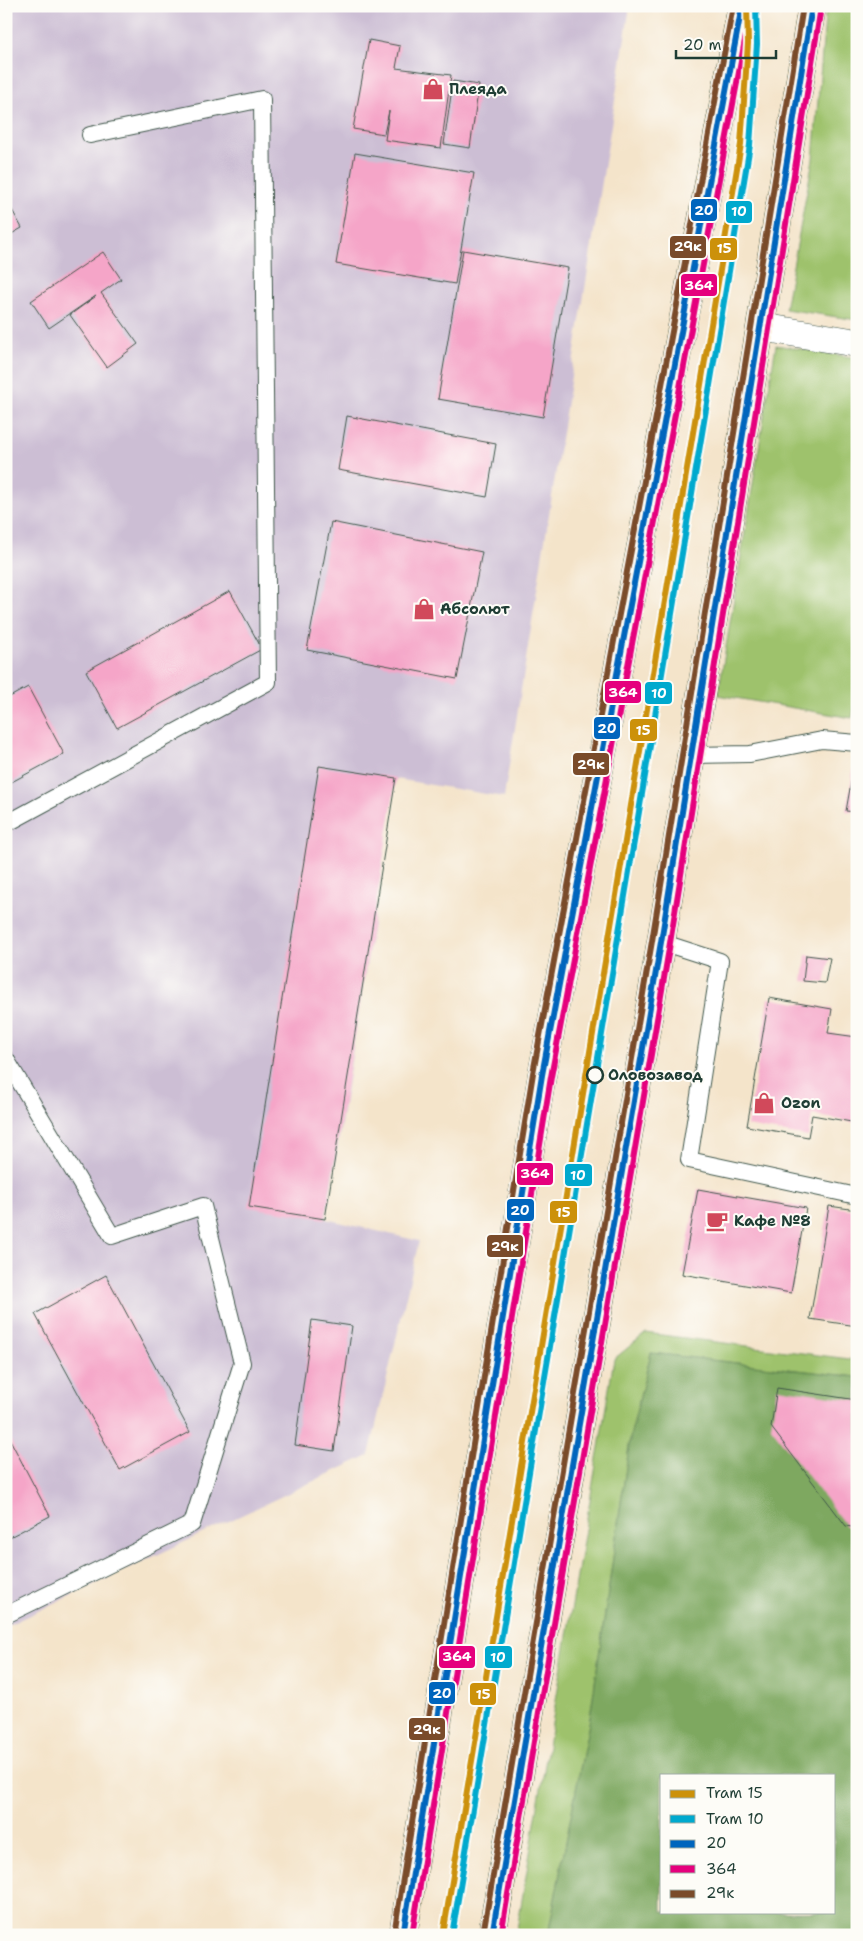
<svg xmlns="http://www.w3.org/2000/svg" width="863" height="1941" viewBox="0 0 863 1941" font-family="'Shantell Sans',sans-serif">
  <rect width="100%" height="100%" fill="#fdfcf7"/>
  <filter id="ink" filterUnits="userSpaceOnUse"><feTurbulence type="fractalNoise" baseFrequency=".02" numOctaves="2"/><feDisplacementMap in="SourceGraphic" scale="10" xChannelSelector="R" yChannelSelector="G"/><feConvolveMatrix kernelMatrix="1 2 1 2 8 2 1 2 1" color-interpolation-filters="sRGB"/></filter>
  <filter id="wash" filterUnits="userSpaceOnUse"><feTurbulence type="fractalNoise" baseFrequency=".0096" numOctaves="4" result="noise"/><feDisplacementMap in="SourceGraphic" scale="20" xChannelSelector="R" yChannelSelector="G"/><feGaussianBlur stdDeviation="1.12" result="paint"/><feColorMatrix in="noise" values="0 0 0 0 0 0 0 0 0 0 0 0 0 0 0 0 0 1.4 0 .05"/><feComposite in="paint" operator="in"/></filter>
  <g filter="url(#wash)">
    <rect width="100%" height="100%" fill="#f4e4ca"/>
    <path fill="#ccbed4" d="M6 6H630L504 797 396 779 326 1219 419 1241 369 1455 6 1626Z"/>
    <g fill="#9ec26c" stroke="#5e8050">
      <path d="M826 6H857V320L785 309 813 159Z"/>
      <path d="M776 345 857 358V698L852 718 718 695Z"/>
      <path d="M646 1333 857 1360V1377L651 1353 631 1433 590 1718 548 1935H516L614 1359Z"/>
    </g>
    <path fill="#7ea860" stroke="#4e724a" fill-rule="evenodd" d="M651 1353 857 1377V1935H548L590 1718 631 1433ZM662 1775H834V1912H662Z"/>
    <g id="blocks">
      <g fill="#f5a5c8">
        <path d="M369 40 400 46 396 68 451 75 441 148 385 140 389 111 384 134 353 129Z"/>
        <path d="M453 81 479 85 470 148 444 144Z"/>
        <path d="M355 153 474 173 455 284 336 264Z"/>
        <path d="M6 199 22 228 6 237Z"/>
        <path d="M463 250 568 268 543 417 438 399Z"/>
        <path d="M103 252 121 279 101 293 138 344 107 367 70 315 96 296 49 328 31 301Z"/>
        <path d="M347 416 496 444 487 497 338 470Z"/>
        <path d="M331 522 482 552 457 679 307 650Z"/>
        <path d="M230 591 262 649 117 728 86 671Z"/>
        <path d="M28 687 64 754 6 785V699Z"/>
        <path d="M856 755 857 756V812L846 811Z"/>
        <path d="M319 766 396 778 325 1219 249 1207Z"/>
        <path d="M806 955 830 958 825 983 803 981Z"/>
        <path d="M769 998 832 1009 828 1033 857 1037V1123L812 1115 808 1137 747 1126Z"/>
        <path d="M698 1189 806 1208 791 1293 682 1274Z"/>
        <path d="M829 1206 857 1210V1326L810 1319Z"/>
        <path d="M106 1275 190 1432 120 1470 35 1314Z"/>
        <path d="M312 1320 352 1326 334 1451 295 1445Z"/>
        <path d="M777 1388 857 1400V1528L846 1526 771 1427Z"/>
        <path d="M6 1432 50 1516 6 1539Z"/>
      </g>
    </g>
  </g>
  <g filter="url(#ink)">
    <use href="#blocks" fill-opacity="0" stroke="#3f564a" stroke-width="1"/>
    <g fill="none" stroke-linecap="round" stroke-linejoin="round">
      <g stroke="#3f564a" stroke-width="18">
        <g id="service">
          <path d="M692 755 750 754 822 740 857 743"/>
          <path d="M6 824 268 682 262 99 90 135"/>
          <path d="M661 942 720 961 689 1160 857 1196"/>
          <path d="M6 1059 112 1236 203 1206 242 1363 192 1524 6 1615"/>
        </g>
      </g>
      <g stroke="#3f564a" stroke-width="29">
        <path id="minor" d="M761 327 857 343"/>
      </g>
      <g stroke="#3f564a" stroke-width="29">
        <g id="primary">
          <path d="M403 1935 542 1075 742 6"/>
          <path d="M492 1935 661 942 812 6"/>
        </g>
      </g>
      <use href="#service" stroke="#fff" stroke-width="16"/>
      <use href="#minor" stroke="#fff" stroke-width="28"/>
      <use href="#primary" stroke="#fabe6e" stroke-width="28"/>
      <g stroke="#fdfcf7" stroke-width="10">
        <g id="bus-1">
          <path d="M403 1935 542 1075 742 6"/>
          <path d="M492 1935 661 942 812 6"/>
        </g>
      </g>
      <g stroke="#fdfcf7" stroke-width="10">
        <g id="bus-2">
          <path d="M412 1935 551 1077 751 8"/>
          <path d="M501 1935 670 943 821 7"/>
        </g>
      </g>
      <g stroke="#fdfcf7" stroke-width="10">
        <g id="bus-3">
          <path d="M394 1934 533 1073 733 6"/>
          <path d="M483 1934 652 941 803 6"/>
        </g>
      </g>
      <use href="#bus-1" stroke="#0065bd" stroke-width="6"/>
      <use href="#bus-2" stroke="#e5007d" stroke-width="6"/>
      <use href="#bus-3" stroke="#7a4b2a" stroke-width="6"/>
      <g stroke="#fdfcf7" stroke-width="10">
        <path id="tram-1" d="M443 1935 741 144 748 43 747 6"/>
      </g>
      <g stroke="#fdfcf7" stroke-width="10">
        <path id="tram-2" d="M452 1935 750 145 757 44 756 6"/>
      </g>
      <use href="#tram-1" stroke="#cc910a" stroke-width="6"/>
      <use href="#tram-2" stroke="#00a9ce" stroke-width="6"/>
    </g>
  </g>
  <defs>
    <g id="shop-bare" transform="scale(1.725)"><path d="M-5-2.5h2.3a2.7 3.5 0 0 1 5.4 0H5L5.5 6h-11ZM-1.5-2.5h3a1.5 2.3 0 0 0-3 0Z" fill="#d1495b" stroke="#fdfcf7" stroke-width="2.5" paint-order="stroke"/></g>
    <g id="cafe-bare" transform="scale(1.725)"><path d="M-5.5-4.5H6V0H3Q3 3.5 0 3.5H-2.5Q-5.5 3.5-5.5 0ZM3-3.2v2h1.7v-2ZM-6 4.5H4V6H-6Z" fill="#d1495b" stroke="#fdfcf7" stroke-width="2.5" paint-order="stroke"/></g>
  </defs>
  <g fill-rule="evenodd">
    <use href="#shop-bare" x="433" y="89"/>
    <use href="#shop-bare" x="424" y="609"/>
    <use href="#shop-bare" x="764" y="1103"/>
    <use href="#cafe-bare" x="717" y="1221"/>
  </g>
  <circle fill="#fdfcf7" stroke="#1f3d34" stroke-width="2.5" cx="595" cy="1075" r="8"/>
  <g text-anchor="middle" stroke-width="4" stroke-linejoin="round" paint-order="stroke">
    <g font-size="15" font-weight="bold" fill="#1f3d34" stroke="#fdfcf7" text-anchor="start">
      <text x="449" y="94">Плеяда</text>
      <text x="440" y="614">Абсолют</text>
      <text x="781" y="1108">Ozon</text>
      <text x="734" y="1226">Кафе №8</text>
    </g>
    <g font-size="15" font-weight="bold" fill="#1f3d34" stroke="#fdfcf7" text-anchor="start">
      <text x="608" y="1080">Оловозавод</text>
    </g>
  </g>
  <g stroke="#fdfcf7" stroke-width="2">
    <rect x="690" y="198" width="28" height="24" rx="5" fill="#0065bd"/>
    <rect x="725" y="200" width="28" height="24" rx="5" fill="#00a9ce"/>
    <rect x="669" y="235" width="38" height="24" rx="5" fill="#7a4b2a"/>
    <rect x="709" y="237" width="29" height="24" rx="5" fill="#cc910a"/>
    <rect x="680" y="273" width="38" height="24" rx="5" fill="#e5007d"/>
    <rect x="604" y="680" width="38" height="24" rx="5" fill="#e5007d"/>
    <rect x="644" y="681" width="29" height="24" rx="5" fill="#00a9ce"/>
    <rect x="593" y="716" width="28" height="24" rx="5" fill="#0065bd"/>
    <rect x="629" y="718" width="29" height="24" rx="5" fill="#cc910a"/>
    <rect x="572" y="752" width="38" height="24" rx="5" fill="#7a4b2a"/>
    <rect x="516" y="1162" width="38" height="24" rx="5" fill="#e5007d"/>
    <rect x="564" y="1163" width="29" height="24" rx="5" fill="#00a9ce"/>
    <rect x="506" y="1198" width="29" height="24" rx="5" fill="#0065bd"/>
    <rect x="549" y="1200" width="29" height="24" rx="5" fill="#cc910a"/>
    <rect x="486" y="1234" width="38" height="24" rx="5" fill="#7a4b2a"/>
    <rect x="438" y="1645" width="38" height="24" rx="5" fill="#e5007d"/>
    <rect x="484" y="1645" width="29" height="24" rx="5" fill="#00a9ce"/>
    <rect x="428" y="1681" width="28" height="24" rx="5" fill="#0065bd"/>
    <rect x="469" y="1682" width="28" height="24" rx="5" fill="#cc910a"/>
    <rect x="408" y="1717" width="38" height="24" rx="5" fill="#7a4b2a"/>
  </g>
  <g font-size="14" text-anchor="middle" font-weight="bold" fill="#fff">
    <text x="704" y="215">20</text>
    <text x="739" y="216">10</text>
    <text x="688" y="251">29к</text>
    <text x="724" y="253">15</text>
    <text x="699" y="290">364</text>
    <text x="623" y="697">364</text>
    <text x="659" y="698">10</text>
    <text x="607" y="733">20</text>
    <text x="643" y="735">15</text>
    <text x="591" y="769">29к</text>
    <text x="535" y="1178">364</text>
    <text x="578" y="1180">10</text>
    <text x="520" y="1215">20</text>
    <text x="563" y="1217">15</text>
    <text x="505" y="1251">29к</text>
    <text x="457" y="1661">364</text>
    <text x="498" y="1662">10</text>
    <text x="442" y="1698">20</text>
    <text x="483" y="1699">15</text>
    <text x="427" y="1734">29к</text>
  </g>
  <rect width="863" height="1941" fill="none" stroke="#fdfcf7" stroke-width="25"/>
  <rect x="660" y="1774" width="175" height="140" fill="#fdfcf7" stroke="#a4b0a9"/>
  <rect x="670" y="1790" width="25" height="8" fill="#cc910a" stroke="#a4b0a9"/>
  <text x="706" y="1798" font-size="15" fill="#1f3d34">Tram 15</text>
  <rect x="670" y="1815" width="25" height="8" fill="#00a9ce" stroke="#a4b0a9"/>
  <text x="706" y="1824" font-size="15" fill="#1f3d34">Tram 10</text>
  <rect x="670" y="1840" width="25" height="8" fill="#0065bd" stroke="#a4b0a9"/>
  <text x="706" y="1848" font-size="15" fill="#1f3d34">20</text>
  <rect x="670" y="1865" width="25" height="8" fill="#e5007d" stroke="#a4b0a9"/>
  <text x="706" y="1874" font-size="15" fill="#1f3d34">364</text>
  <rect x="670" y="1890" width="25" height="8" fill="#7a4b2a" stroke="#a4b0a9"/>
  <text x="706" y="1898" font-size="15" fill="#1f3d34">29к</text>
  <path d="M676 50v8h100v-8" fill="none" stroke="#1f3d34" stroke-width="2.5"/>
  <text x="683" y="50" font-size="15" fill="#1f3d34" stroke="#fdfcf7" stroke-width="4" paint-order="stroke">20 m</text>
</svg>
